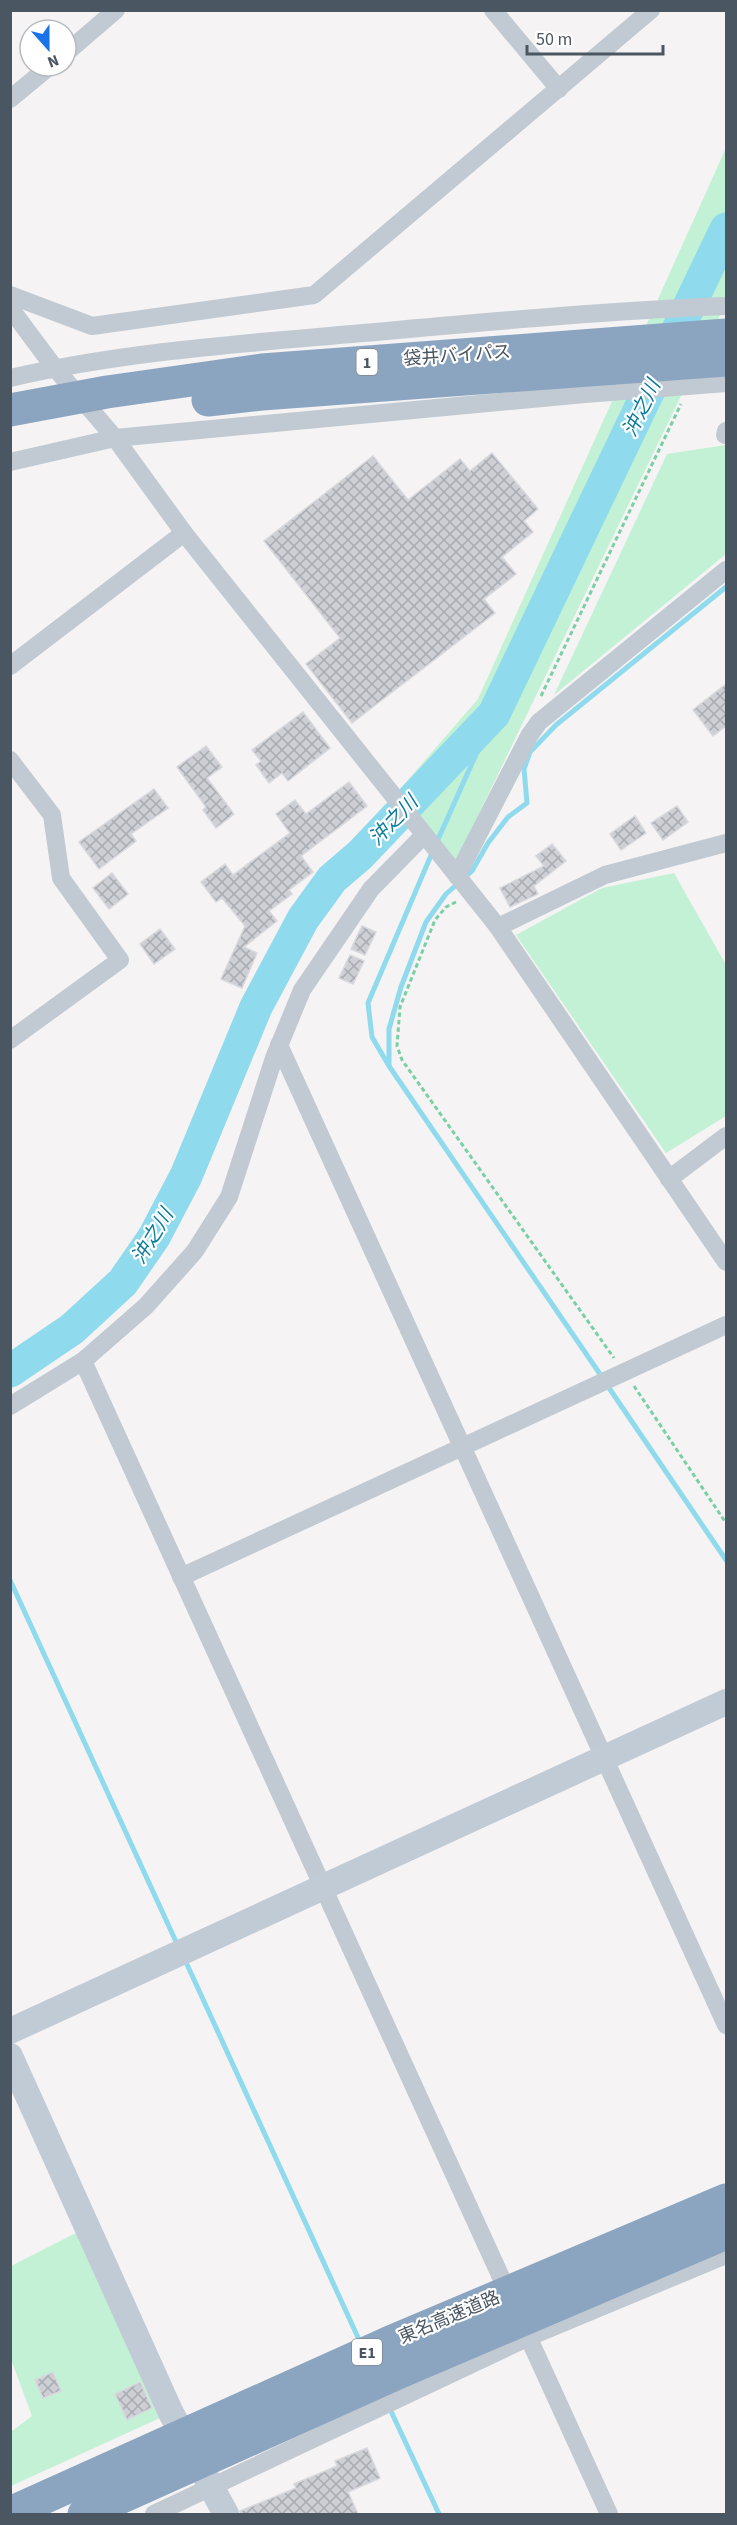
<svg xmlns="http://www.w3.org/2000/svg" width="737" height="2525" viewBox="0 0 737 2525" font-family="'Source Sans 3','Noto Sans JP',sans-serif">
  <defs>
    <pattern id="building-cross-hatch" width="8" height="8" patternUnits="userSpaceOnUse" patternTransform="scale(1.5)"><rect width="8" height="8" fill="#cdcfd5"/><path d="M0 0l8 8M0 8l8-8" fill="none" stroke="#a8abb0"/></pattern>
  </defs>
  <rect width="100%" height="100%" fill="#f5f3f3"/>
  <g fill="#c3f1d5">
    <path d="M726 148V303L455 863 401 788 478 699Z"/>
    <path d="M726 445V554L554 695 667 454Z"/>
    <path d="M674 873 726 965V1116L666 1153 516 935 602 888Z"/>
    <path d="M76 2233 162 2417 11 2486V2432L32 2416 11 2359V2266Z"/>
  </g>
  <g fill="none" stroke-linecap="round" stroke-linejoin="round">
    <g stroke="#90daee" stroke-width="5">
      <path d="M436 844 494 714"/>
      <path d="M432 853 368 1003 372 1037 389 1066 602 1377"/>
      <path d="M389 1065V1029L401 987 426 922 446 894 472 871 488 843 508 817 527 803 524 769 530 752 556 725 726 587"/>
      <path d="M607 1385 726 1560"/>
      <path d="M10 1580 178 1946"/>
      <path d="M185 1960 361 2344"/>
      <path d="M389 2407 439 2514"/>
    </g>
    <path stroke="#90daee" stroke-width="33" d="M10 1371 72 1329 123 1282 154 1237 186 1176 256 1007 303 919 332 879 360 855 494 714 726 229"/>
  </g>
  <g fill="url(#building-cross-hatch)" stroke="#d7d9de" stroke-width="1.5">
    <path d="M492 453 538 509 524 521 533 532 502 557 516 574 484 599 495 613 352 723 306 664 340 638 264 541 373 456 408 500 460 459 470 471Z"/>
    <path d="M726 684V726L713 736 693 710Z"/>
    <path d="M303 712 330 748 288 781 282 773 269 783 256 765 261 761 252 750Z"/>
    <path d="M206 746 222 767 207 778 234 814 216 828 203 810 206 807 177 767Z"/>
    <path d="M349 782 367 806 301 856 313 872 289 890 292 894 269 911 277 921 244 947 257 953 242 988 221 979 245 926 222 898 216 902 201 882 225 864 233 875 290 833 276 814 295 800 306 814Z"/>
    <path d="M154 789 168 808 131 834 136 841 99 869 79 842Z"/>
    <path d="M677 806 688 822 663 840 651 823Z"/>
    <path d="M635 816 646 833 621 850 610 834Z"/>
    <path d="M552 844 566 861 534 886 538 894 510 907 500 888 544 866 536 856Z"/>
    <path d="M112 873 128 894 109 909 93 888Z"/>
    <path d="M362 926 376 932 365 955 351 949Z"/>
    <path d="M160 929 175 949 154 964 140 944Z"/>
    <path d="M350 955 364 961 353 984 339 978Z"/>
    <path d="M53 2372 61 2391 43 2398 35 2380Z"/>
    <path d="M140 2382 152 2408 127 2420 115 2394Z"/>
    <path d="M367 2448 380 2478 348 2492 358 2514H241L240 2511 296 2488 294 2484 337 2466 335 2461Z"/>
  </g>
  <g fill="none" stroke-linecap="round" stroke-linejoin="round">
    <g stroke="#7ad0a6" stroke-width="3" stroke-dasharray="4.5 3" stroke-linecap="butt">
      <path d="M541 696 681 404"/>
      <path d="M456 902 446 907 435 920 400 1007 397 1046 402 1060 614 1358"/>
      <path d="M634 1386 726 1523"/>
    </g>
    <g stroke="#c1cad2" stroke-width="18">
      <path d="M493 10 559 89"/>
      <path d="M66 53 116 10"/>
      <path d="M10 99 50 66"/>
      <path d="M10 295 92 326 314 295 651 10"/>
      <path d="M10 308 54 367 115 438 184 533 498 927 726 1262"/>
      <path d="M10 378C122 352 238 344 352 334 476 323 601 311 726 306"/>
      <path d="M725 435 726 431"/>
      <path d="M10 462 115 438 585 394 726 383"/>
      <path d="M10 666 184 533"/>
      <path d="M10 760 52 815 61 878 120 960 10 1040"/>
      <path d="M457 876 529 736 539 722 726 570"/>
      <path d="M498 927 605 875 726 843"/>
      <path d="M279 1045 726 2025"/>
      <path d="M669 1179 726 1136"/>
      <path d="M83 1361 609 2514"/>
      <path d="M10 1406 83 1361 146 1306 195 1251 229 1197 274 1058 302 990 371 889 424 835"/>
      <path d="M181 1577 726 1325"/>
      <path d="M154 2514 529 2337 726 2255"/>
    </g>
    <g stroke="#c1cbd6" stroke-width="26">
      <path d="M10 2031 726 1702"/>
      <path d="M10 2056 171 2413 226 2514"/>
    </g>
    <g stroke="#8ba5c1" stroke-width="33">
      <path d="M208 400 262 394 726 360"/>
      <path d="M10 410 107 392 262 370 726 335"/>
      <path d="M10 2513 388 2343 726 2200"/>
      <path d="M84 2514 400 2372 726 2233"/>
    </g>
  </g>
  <g text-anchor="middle" stroke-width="4.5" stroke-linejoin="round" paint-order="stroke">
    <g fill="#fff" stroke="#808990" stroke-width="1.5">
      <rect x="356.5" y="349" width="21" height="26" rx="4.5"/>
      <rect x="352" y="2339" width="30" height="26" rx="4.5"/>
    </g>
    <g font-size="16" font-weight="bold" fill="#4a5661">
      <text x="367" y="368">1</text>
      <text x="367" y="2358">E1</text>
    </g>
    <g font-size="18" fill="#4a5661" stroke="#fff">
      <text transform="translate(457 355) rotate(-4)" y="6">袋井バイパス</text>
      <text transform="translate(449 2317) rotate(-23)" y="6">東名高速道路</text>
    </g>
    <g font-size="20" font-style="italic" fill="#0c7c9b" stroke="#fff">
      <text transform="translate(641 408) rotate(-64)" y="7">沖之川</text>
      <text transform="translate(393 820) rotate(-46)" y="7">沖之川</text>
      <text transform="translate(152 1236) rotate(-59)" y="7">沖之川</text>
    </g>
  </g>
  <rect width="737" height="2525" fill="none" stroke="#4a5661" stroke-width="24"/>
  <g transform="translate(48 48) rotate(159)"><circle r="28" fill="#ffffff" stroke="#b7bbc0" stroke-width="1.5"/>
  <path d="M0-4.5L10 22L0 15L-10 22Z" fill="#1a73e8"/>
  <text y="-9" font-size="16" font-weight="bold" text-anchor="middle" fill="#4a5661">N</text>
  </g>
  <path d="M527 45v9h136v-9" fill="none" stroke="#4a5661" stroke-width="3"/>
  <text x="536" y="45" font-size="18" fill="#4a5661" stroke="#ffffff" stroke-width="4.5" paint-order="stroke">50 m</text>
</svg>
